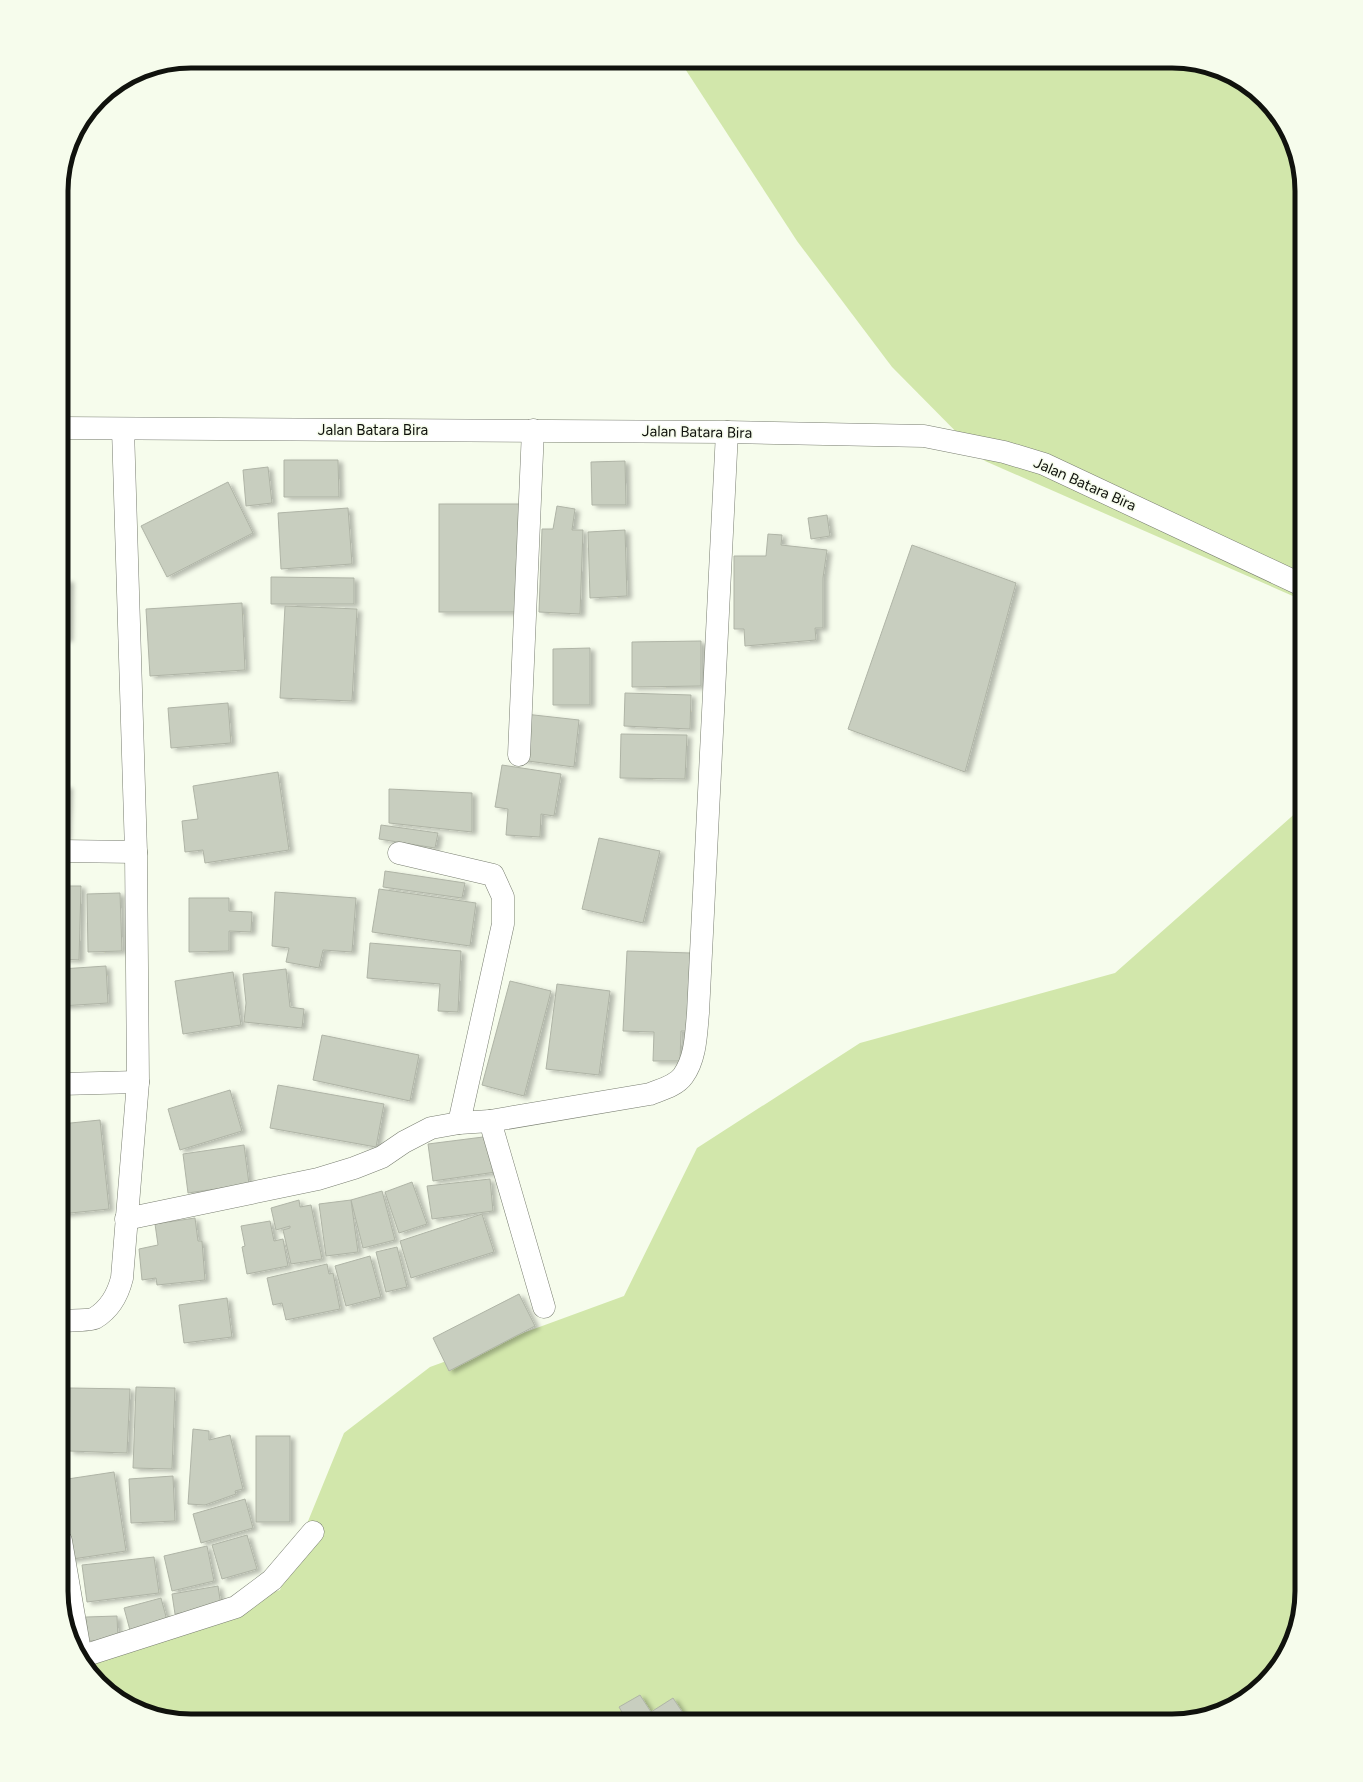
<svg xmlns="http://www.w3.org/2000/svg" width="1363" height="1782" viewBox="0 0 1363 1782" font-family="Figtree,sans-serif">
  <defs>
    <filter id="shadow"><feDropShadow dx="4.5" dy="2.5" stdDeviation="2" flood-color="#0004"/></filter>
  </defs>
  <rect width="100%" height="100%" fill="#f6fcec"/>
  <g fill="#d2e7ab">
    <path d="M680 61H1181L1237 78 1280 119 1298 157 1302 191V600L985 461 892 367 797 241Z"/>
    <path d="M1302 792V1592L1285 1656 1244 1699 1214 1714 1173 1721H190L126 1704 83 1663 79 1655 280 1590 344 1433 430 1367 624 1296 697 1148 860 1043 1115 973 1299 810Z"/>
  </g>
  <g fill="#c8cebf" stroke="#afb4a6" filter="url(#shadow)">
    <path d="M284 460H338L339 497H284Z"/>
    <path d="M625 461 626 505H592L591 462Z"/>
    <path d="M268 467 272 503 246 506 243 470Z"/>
    <path d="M228 482 253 533 167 577 141 526Z"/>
    <rect x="439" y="504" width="84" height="108"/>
    <path d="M557 506 575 509 572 530H583L580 614 539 612 542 529H553Z"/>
    <path d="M348 508 352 564 281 569 278 513Z"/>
    <path d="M827 515 830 536 811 539 808 518Z"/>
    <path d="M625 530 627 596 590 598 588 532Z"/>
    <path d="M768 534 782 535 781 545 827 550 823 578V628H815L816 640 745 646 744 629H734V556H766Z"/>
    <path d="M912 545 1016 583 965 772 848 729Z"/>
    <path d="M271 577 354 578V604H271Z"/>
    <path d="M61 580H69L68 639H61Z"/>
    <path d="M242 603 245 670 150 676 146 609Z"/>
    <path d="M285 606 357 609 352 701 280 698Z"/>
    <path d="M701 641V686L632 687V642Z"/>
    <path d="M590 648V705H553V649Z"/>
    <path d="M625 693 691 695 690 729 624 726Z"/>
    <path d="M228 703 231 743 171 748 168 708Z"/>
    <path d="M525 714 579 720 574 767 520 760Z"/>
    <path d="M621 734 687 735 685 779 620 778Z"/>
    <path d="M502 765 561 774 554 816 541 814 540 837 506 835 508 809 495 807Z"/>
    <path d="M278 772 289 850 205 863 203 850 185 852 182 821 198 819 193 786Z"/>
    <path d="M61 786H68L66 838H61Z"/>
    <path d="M389 789 472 793V832L389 823Z"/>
    <path d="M381 825 438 833 435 848 379 839Z"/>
    <path d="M599 838 660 851 643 923 582 909Z"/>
    <path d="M385 871 465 883 462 898 383 887Z"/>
    <path d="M61 886H81L79 960 61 959Z"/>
    <path d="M379 889 476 903 470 946 372 932Z"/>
    <path d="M275 892 356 898 352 952 323 950 319 968 286 962 289 948 272 946Z"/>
    <path d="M120 893 122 951 88 952 87 894Z"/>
    <path d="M189 898H229V911L252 912 251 932 229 931V951L189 952Z"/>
    <path d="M370 943 461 951 458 1012 438 1011 440 984 367 978Z"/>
    <path d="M627 951 691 953 688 1031H681L680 1061H653L654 1032 623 1031Z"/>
    <path d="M106 966 108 1003 61 1006V969Z"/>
    <path d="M286 969 290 1007 304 1009 302 1028 244 1022 246 1003 243 974Z"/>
    <path d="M233 972 241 1025 183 1034 175 981Z"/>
    <path d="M510 981 551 991 524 1096 482 1085Z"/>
    <path d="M557 984 610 991 599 1075 546 1069Z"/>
    <path d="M322 1035 419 1055 410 1101 313 1080Z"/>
    <path d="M278 1085 384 1104 376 1147 270 1128Z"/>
    <path d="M230 1090 242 1131 180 1150 168 1109Z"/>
    <path d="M100 1120 109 1209 61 1214V1124Z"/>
    <path d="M491 1136 496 1172 433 1181 428 1144Z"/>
    <path d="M244 1145 249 1184 188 1193 183 1154Z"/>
    <path d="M490 1179 493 1211 432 1219 427 1186Z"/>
    <path d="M412 1182 427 1224 399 1233 385 1192Z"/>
    <path d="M382 1191 395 1240 363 1248 351 1200Z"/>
    <path d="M299 1200 300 1207 311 1205 322 1259 291 1264 283 1230 290 1228V1226L276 1230 271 1208Z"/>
    <path d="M351 1200 358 1252 326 1256 319 1204Z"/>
    <path d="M482 1214 494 1252 411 1278 400 1241Z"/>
    <path d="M195 1218 198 1241H202L205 1280 157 1285 156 1278 142 1280 139 1249 158 1245 155 1224Z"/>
    <path d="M270 1221 274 1241 283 1239 288 1266 247 1274 242 1247 245 1246 241 1226Z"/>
    <path d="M397 1247 407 1287 386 1292 376 1252Z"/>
    <path d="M370 1256 381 1297 346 1306 335 1266Z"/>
    <path d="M327 1264 329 1274 333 1273 340 1309 286 1320 282 1303 273 1305 267 1278Z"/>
    <path d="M519 1294 535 1326 449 1371 433 1338Z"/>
    <path d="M227 1298 232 1337 184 1343 179 1305Z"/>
    <path d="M136 1387 175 1388 172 1469 133 1468Z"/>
    <path d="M70 1388 130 1389 127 1453 69 1451Z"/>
    <path d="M193 1429 209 1431V1440L230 1435 243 1489 235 1491 236 1494 205 1505 188 1504Z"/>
    <rect x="256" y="1436" width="34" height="86"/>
    <path d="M114 1472 126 1551 66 1560 61 1529V1480Z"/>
    <path d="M173 1476 175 1521 131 1523 129 1479Z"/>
    <path d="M245 1499 253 1528 201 1543 193 1514Z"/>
    <path d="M247 1535 257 1569 222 1579 212 1545Z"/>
    <path d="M207 1546 214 1581 172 1591 164 1556Z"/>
    <path d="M154 1557 159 1593 87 1602 82 1565Z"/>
    <path d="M218 1586 221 1606 175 1614 172 1594Z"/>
    <path d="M161 1598 168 1624 131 1634 124 1608Z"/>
    <path d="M117 1616 118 1639 88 1641 86 1617Z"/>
    <path d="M640 1695 651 1712 673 1698 687 1719 684 1721H627L619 1707Z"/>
  </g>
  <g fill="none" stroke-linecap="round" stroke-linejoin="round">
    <g stroke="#797e71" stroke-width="23">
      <g id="minor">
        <path d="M61 428 727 432 924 436 1004 452 1044 464 1302 585"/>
        <path d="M519 755 533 430"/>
        <path d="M61 851 136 852"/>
        <path d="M399 853 493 875 503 897V924L459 1123"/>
        <path d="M61 1084 138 1082"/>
        <path d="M126 1219 318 1179 354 1168 382 1157 404 1142 431 1128 459 1123 490 1121"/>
        <path d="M544 1307 490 1121 650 1094C660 1090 676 1086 683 1076 696 1058 696 1034 698 1013L727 432"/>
        <path d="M61 1321C69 1320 89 1321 95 1318 110 1309 118 1294 122 1278L138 1082 136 852 123 429"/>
        <path d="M61 1541 81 1657"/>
        <path d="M80 1657 236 1607 272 1580 313 1532"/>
      </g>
    </g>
    <use href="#minor" stroke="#fff" stroke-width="22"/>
  </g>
  <g text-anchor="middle" stroke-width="3" stroke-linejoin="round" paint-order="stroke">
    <g font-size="15" fill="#10120d" stroke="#f6fcec">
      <text x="373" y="435">Jalan Batara Bira</text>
      <text transform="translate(697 432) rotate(1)" y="5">Jalan Batara Bira</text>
      <text transform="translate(1085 484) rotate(24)" y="5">Jalan Batara Bira</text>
    </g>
  </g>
  <path d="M0 0H1363V1782H0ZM191 68H1172A123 123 0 0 1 1295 191V1591A123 123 0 0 1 1172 1714H191A123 123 0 0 1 68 1591V191A123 123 0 0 1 191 68Z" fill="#f6fcec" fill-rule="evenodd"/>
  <path fill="none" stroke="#10120d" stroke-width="5" d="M191 68H1172A123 123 0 0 1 1295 191V1591A123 123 0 0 1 1172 1714H191A123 123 0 0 1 68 1591V191A123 123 0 0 1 191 68Z"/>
</svg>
